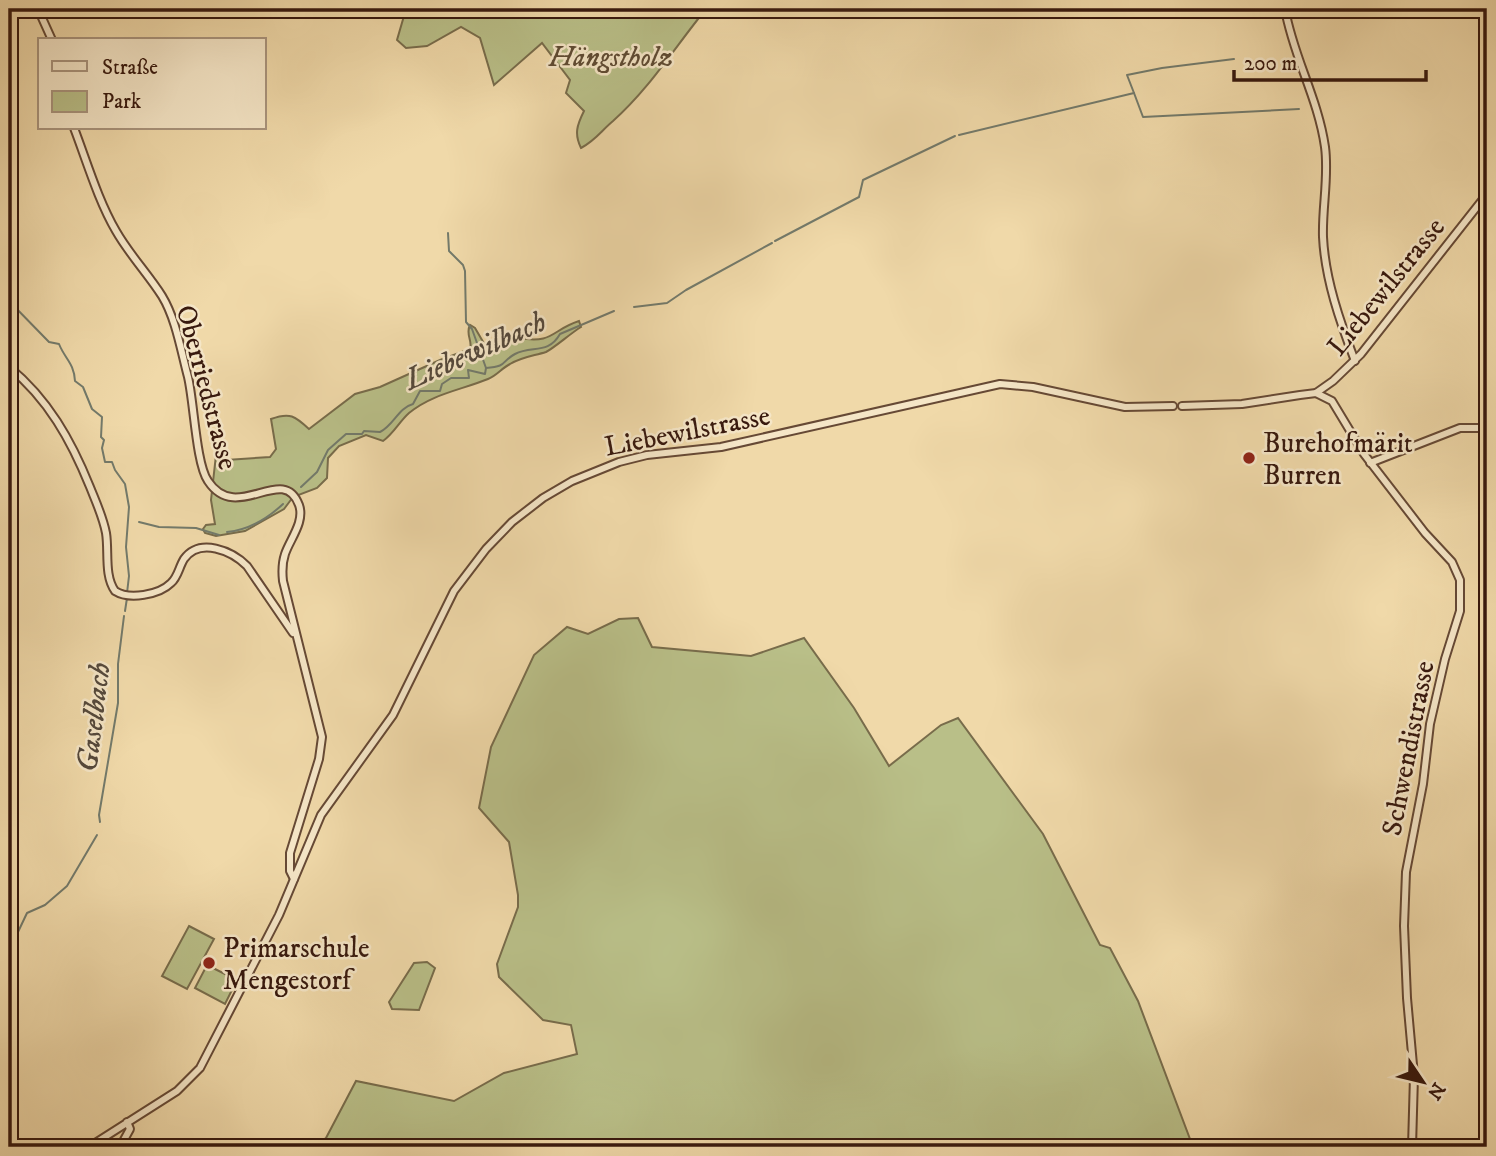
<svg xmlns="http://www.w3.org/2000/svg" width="1496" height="1156" viewBox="0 0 1496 1156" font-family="'IM FELL DW Pica',serif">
  <rect width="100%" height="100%" fill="#f0d9a9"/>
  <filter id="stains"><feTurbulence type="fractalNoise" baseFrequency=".00286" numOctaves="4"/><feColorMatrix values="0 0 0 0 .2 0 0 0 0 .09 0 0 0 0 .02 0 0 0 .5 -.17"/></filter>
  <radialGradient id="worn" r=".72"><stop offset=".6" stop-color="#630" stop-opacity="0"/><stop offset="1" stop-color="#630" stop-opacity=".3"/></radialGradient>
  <g fill="#b9bf88" stroke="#786c4b" stroke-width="2">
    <path d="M406 9H706C675 47 650 88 613 121 601 131 596 140 581 148 574 134 577 125 584 111L566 93 570 80 542 43 494 85 480 38 461 27 427 46 406 48 397 40Z"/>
    <path d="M579 321 581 327C571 333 554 348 546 352 533 356 522 357 510 364 502 368 496 376 488 379 461 390 432 394 409 413 399 422 394 433 383 441L366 435 339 446 328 458 327 478 317 488 293 497 284 509 245 531 216 536 205 533 203 529 206 525 215 524 211 500 216 455 220 456 223 462 226 460 270 457 276 449 271 419C290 412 295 416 309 429L355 394 380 387 440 360 470 349C473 341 465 334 470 325L475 328 489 352 497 346 519 341V338C554 344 551 330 579 321Z"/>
    <path d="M638 618 652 647 751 656 804 638 854 708 889 766 941 725 958 718 1043 834 1100 945 1110 948 1138 1001 1193 1147H312L326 1138 356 1081 454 1101 504 1073 577 1054 571 1025 543 1020 499 977 497 964 518 907V895L509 842 479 808 491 747 534 655 567 627 588 634 619 619Z"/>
    <path d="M189 926 214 939 187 989 162 976Z"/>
    <path d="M427 962 435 968 419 1010 392 1009 389 1002 414 963Z"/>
    <path d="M207 965 237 980 225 1004 195 988Z"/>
  </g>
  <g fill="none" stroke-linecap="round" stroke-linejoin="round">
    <g stroke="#737a6b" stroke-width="2">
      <path d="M1134 93 1127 75 1162 68 1234 59"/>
      <path d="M959 135 1134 93 1143 117 1299 109"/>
      <path d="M448 233 449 251 463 265 465 271 466 322 472 329 486 368"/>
      <path d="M775 241 859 197 863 180 955 136"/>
      <path d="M9 301 49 342 59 344C65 359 74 363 75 381L83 387 92 409 102 417 101 437 104 440 102 448 105 462H112L115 470 125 484 129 507 126 547 129 576 127 593"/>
      <path d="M634 307 667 303 686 290 772 243"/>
      <path d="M301 487 317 472 328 450 346 434H362L364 431 380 432C394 425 398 408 413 404L420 391H440L442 384 451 378H469L468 370 485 374 486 368C509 366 500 362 515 354 532 345 548 355 560 334L614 311"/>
      <path d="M139 522 159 527 196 528 219 535"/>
      <path d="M227 532C248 530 267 519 283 504"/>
      <path d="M125 611 127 598"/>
      <path d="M100 822 99 815 118 703V664L124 616"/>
      <path d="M9 951 27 913 45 905 67 886 97 835"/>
    </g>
    <g stroke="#664935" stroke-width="10">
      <g id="minor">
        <path d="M38 9 52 40"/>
        <path d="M1285 9C1293 56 1318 98 1325 147 1329 177 1322 207 1323 237 1325 279 1340 322 1355 361"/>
        <path d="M74 128C87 162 98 200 116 231 129 254 148 274 162 296 176 319 181 351 188 377 194 402 196 464 208 481 237 525 283 462 299 505 305 522 290 539 285 554 282 563 282 572 283 581L322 737 319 759 290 853V871L294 879"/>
        <path d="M9 367C48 399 71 440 90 487 96 502 103 517 106 533 109 551 104 576 115 591 129 600 159 595 171 583 178 577 179 567 184 559 200 537 232 551 247 566L293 633"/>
        <path d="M1316 393 1332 401 1364 454 1425 533 1452 562 1460 580V611L1445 659 1430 724 1423 784 1406 872 1404 926 1407 998 1414 1076 1412 1147"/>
        <path d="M1182 406 1242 404 1300 395 1316 393 1333 381 1361 354 1487 194"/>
        <path d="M1370 463 1460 428H1487"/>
        <path d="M89 1147 177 1091 200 1068 279 915 321 815 393 715 454 591 486 549 512 522 543 498 572 481 619 462 647 455 721 447 1000 384 1033 387 1125 407 1173 406"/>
        <path d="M120 1147 130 1129 127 1122"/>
      </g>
    </g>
    <use href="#minor" stroke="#f5e6c7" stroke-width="6"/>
  </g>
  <g fill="#8f2418" stroke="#f5e6c7" stroke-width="2.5">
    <circle cx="1249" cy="458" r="7"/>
    <circle cx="209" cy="963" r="7"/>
  </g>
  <g text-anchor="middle" stroke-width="5" stroke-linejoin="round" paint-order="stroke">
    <g font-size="28" font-style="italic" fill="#5f4b33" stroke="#f5e6c7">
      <text x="611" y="66">Hängstholz</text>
    </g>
    <g font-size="28" fill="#38190e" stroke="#f5e6c7">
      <text transform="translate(1385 286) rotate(-51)" y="10">Liebewilstrasse</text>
      <text transform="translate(208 387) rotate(75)" y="10">Oberriedstrasse</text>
      <text transform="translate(687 430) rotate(-11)" y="10">Liebewilstrasse</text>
      <text transform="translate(1407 748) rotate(-79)" y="10">Schwendistrasse</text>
    </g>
    <g font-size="28" fill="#38190e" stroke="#f5e6c7" text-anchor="start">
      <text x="1263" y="452">Burehofmärit<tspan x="1263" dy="32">Burren</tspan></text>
      <text x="223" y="957">Primarschule<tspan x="223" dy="32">Mengestorf</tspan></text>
    </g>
    <g font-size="30" font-style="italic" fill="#55493c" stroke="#f5e6c7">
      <text transform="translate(475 350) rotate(-24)" y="10">Liebewilbach</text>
      <text transform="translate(93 717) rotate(-83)" y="10">Gaselbach</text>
    </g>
  </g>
  <rect width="1496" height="1156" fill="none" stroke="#f0d9a9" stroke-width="35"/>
  <rect x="10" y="10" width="1475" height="1135" fill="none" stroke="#38190e" stroke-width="3.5"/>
  <rect x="18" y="18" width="1461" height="1121" fill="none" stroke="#38190e" stroke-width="2"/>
  <rect x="38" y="38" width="228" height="91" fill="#f5e6c7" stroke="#a9947d" stroke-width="2"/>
  <rect x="52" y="61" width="35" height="10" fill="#f5e6c7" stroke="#a9947d" stroke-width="2"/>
  <text x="102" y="74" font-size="21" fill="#38190e">Straße</text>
  <rect x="52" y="91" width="35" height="21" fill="#b9bf88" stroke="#a9947d" stroke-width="2"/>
  <text x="102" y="108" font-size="21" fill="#38190e">Park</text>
  <g transform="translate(1423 1082) rotate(125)" stroke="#f5e6c7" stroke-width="5" paint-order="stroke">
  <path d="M0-5L12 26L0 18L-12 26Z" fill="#38190e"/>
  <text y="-10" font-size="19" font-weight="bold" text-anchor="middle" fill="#38190e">N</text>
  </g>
  <path d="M1234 70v10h192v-10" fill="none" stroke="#38190e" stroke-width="3.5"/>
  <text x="1244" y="70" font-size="21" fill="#38190e" stroke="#f5e6c7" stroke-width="5" paint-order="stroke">200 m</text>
  <rect width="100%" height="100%" filter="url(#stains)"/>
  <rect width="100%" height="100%" fill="url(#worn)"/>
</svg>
